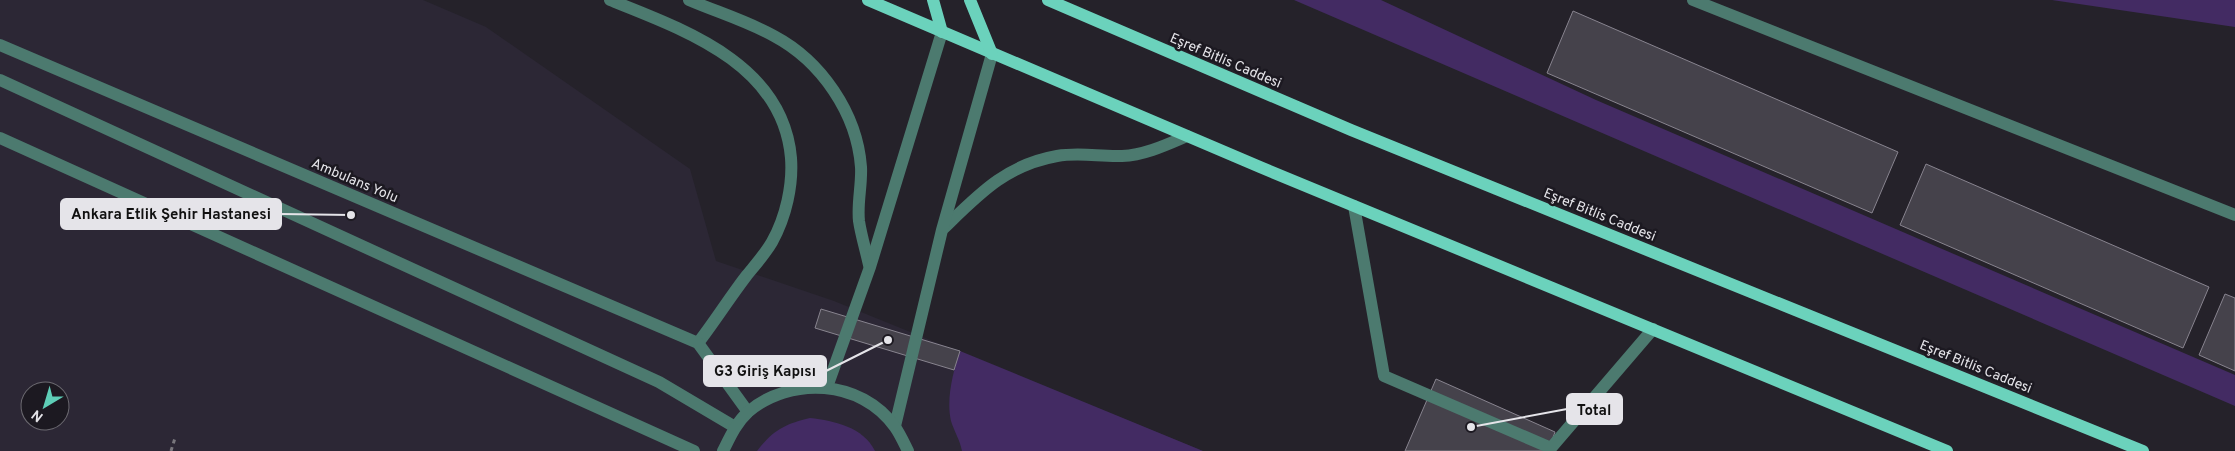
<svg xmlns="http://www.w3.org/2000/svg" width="2235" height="451" viewBox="0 0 2235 451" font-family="Overpass,sans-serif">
  <rect width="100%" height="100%" fill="#25222a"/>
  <path fill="#2c2735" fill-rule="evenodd" d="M0 0H423L486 27 690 169 716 261 834 301 1203 451H0ZM30 391H60V421H30Z"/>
  <g fill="#432b63">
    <path d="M1294 0H1381L1596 100 2235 375V406Z"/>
    <path d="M2052 0H2235V27Z"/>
    <path d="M960 351 1203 451H962C960 440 954 431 951 421 946 399 953 372 960 351Z"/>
    <path d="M810 418C835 421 863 427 875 451H757C773 430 785 424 810 418Z"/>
  </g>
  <g fill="#45424b" stroke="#88848f">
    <path d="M1573 11 1898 152 1872 213 1547 73Z"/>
    <path d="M1926 164 2209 287 2183 348 1900 225Z"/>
    <path d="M2225 294 2235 298V371L2199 355Z"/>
    <path d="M821 309 960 351 954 370 815 328Z"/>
    <path d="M1436 379 1555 432 1548 451H1405Z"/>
  </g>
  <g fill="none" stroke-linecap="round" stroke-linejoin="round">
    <path stroke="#78767c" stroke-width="3" stroke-dasharray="4 4" stroke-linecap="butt" d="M171 451 175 438"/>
    <g stroke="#4c7a6f" stroke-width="12">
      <path d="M610 0C685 30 783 64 791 158 793 185 786 217 772 242 765 254 756 264 747 275 730 297 715 321 698 343"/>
      <path d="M689 0C717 12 747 21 774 36 821 61 857 113 861 167 862 185 857 203 859 221 861 235 866 251 869 265"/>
      <path d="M1693 0 2235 215"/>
      <path d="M0 45 698 343 748 412"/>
      <path d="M0 80 659 382 735 427"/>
      <path d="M0 138 694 451"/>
      <path d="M1354 206 1384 376 1551 448 1653 329"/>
      <path d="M944 228C979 194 1006 165 1057 156 1081 152 1100 157 1122 156 1145 155 1166 145 1187 136"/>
      <path d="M827 387 870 267 942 32"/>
      <path d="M895 426 942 230 992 54"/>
      <path d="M723 451C730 437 736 423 748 412 790 376 861 379 895 427 900 434 904 443 908 451"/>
    </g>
    <g stroke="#6bd2bc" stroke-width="12">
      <path d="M868 0 1260 167 1947 451"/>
      <path d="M933 0 942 32"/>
      <path d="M970 0 992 54"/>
      <path d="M1048 0 1351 130 2143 451"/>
    </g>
  </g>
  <g text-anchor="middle" stroke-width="5" stroke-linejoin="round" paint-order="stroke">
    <g font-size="14" fill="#e5e4e9" stroke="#1c1921">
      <text transform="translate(1226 60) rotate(23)" y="5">Eşref Bitlis Caddesi</text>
      <text transform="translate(355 180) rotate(23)" y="5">Ambulans Yolu</text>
      <text transform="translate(1600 214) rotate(22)" y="5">Eşref Bitlis Caddesi</text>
      <text transform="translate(1976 366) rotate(22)" y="5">Eşref Bitlis Caddesi</text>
    </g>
  </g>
  <path fill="none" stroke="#e5e4e9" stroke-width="2" d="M351 215L281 214M888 340L826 371M1471 427L1567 409"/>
  <g fill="#e5e4e9" stroke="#1c1921" stroke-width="2">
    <circle cx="351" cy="215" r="5"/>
    <circle cx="888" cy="340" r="5"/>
    <circle cx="1471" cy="427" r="5"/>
  </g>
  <g fill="#e5e4e9" stroke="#e5e4e9" stroke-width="2">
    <rect x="61" y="199" width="220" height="30" rx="5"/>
    <rect x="704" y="356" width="122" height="30" rx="5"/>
    <rect x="1567" y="394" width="55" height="30" rx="5"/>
  </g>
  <g font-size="15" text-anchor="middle" font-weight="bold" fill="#111">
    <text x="171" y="219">Ankara Etlik Şehir Hastanesi</text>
    <text x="765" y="376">G3 Giriş Kapısı</text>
    <text x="1594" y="415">Total</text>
  </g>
  <g transform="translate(45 406) rotate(218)"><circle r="24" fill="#1c1921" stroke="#6c6a71"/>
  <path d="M0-4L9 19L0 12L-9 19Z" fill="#5eceb7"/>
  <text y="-8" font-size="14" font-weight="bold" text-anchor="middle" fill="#e5e4e9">N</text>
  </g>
</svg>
